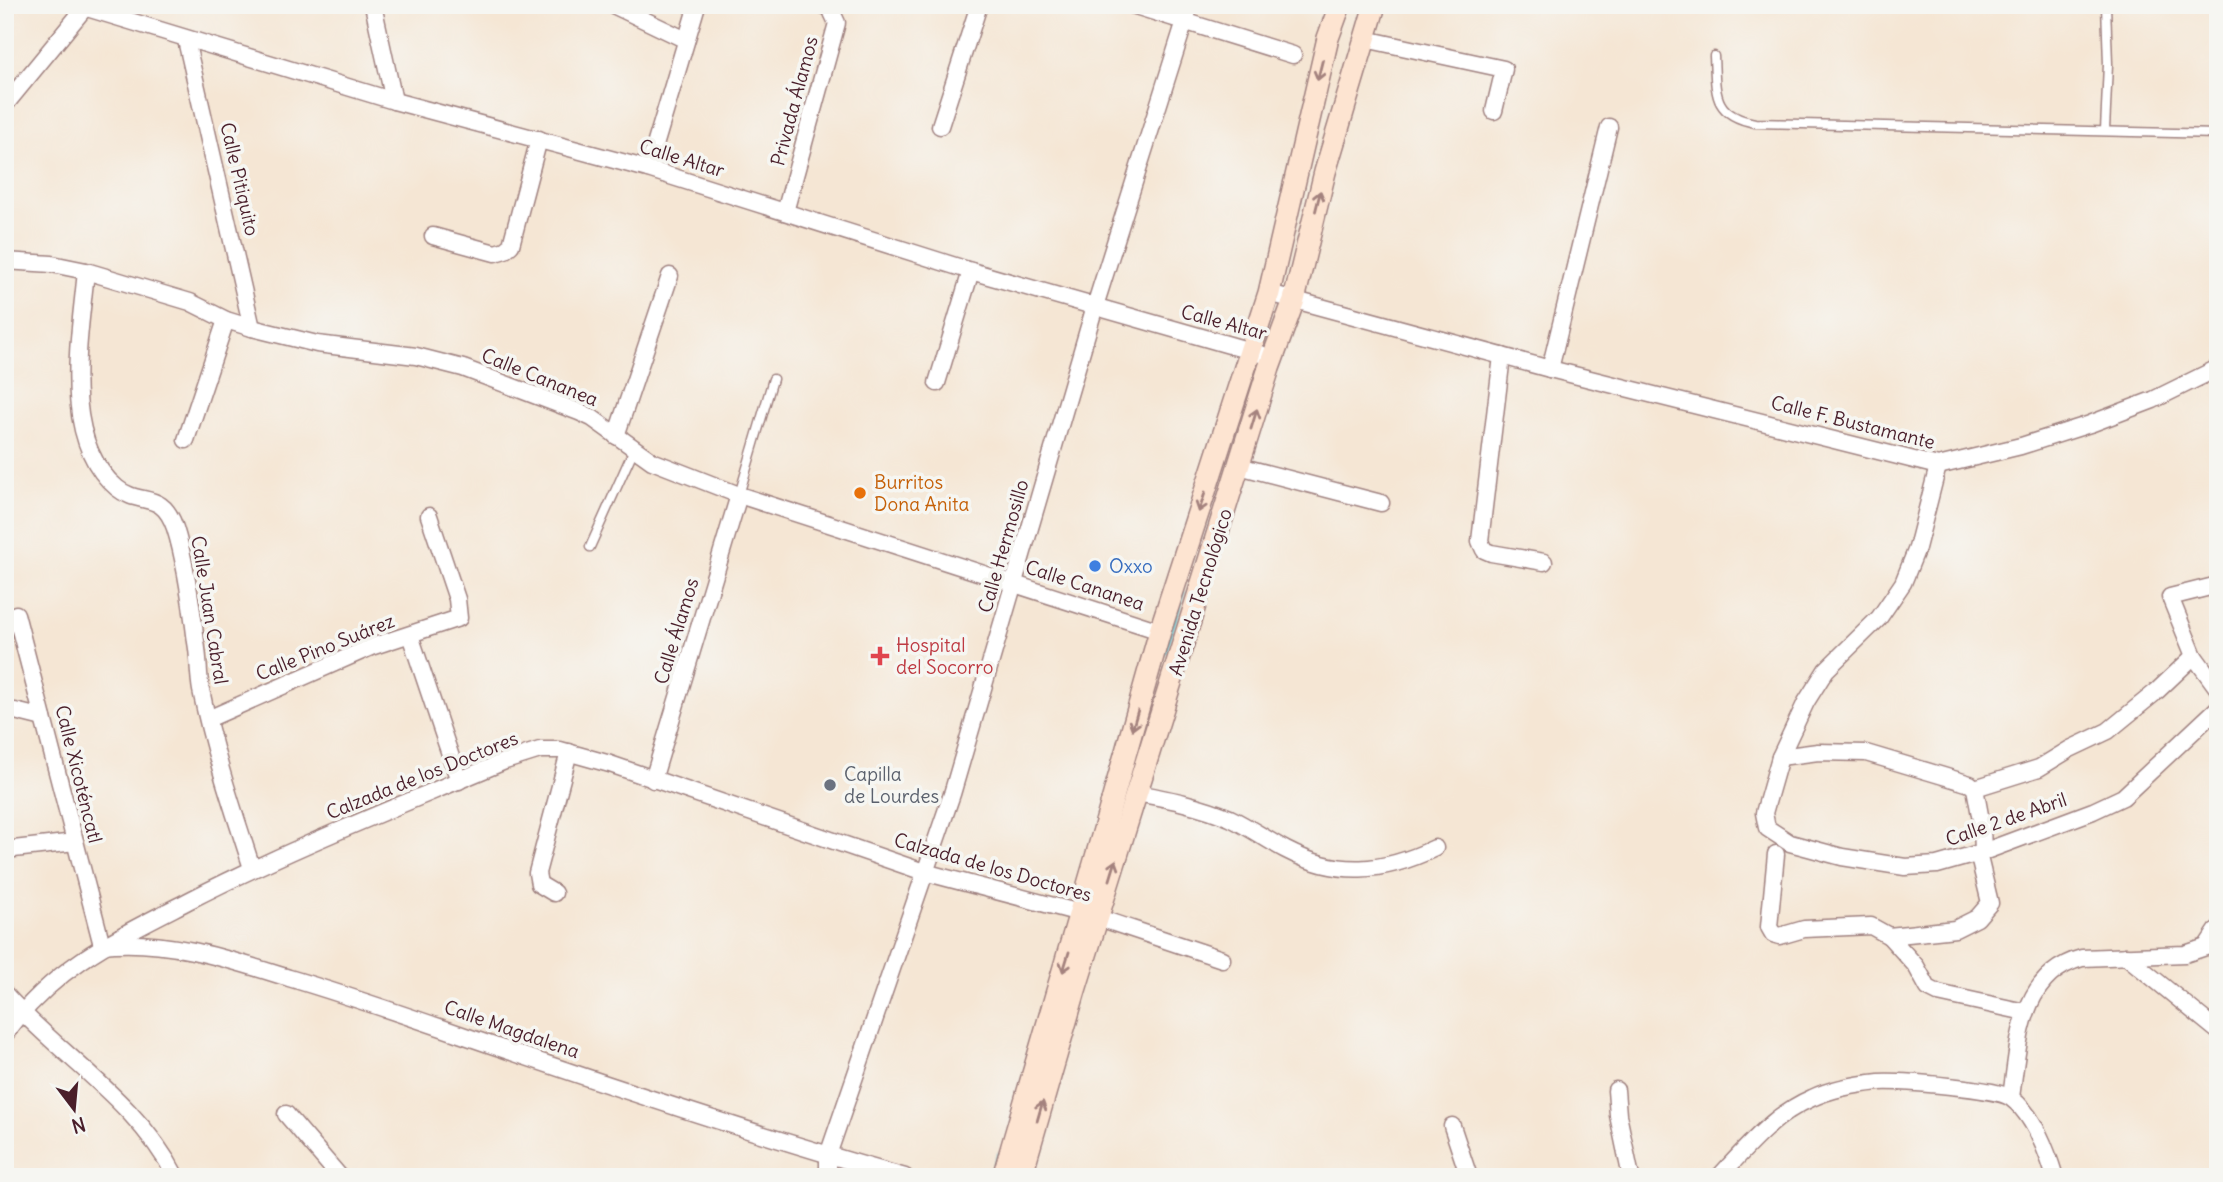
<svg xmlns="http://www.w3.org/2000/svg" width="2223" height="1182" viewBox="0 0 2223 1182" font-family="Delius,sans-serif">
  <rect width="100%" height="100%" fill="#f6f6f2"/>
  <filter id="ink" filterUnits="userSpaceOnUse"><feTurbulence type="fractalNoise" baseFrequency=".0143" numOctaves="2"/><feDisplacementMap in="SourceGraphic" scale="14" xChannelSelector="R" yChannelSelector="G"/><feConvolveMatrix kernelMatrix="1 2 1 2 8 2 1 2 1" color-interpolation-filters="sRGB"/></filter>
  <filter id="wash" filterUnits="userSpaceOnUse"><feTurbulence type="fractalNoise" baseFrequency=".00686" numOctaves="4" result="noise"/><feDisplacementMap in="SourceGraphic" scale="28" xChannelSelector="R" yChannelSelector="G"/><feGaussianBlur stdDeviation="1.57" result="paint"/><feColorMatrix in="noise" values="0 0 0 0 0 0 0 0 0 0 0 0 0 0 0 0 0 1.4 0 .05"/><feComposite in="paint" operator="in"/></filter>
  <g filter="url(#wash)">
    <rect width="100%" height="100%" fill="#f5e6d4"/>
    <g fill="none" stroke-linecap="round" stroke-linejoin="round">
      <g stroke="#5ec9d8" stroke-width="5">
        <path d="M1165 651 1183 593"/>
        <path d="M991 1177 999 1155"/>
      </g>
    </g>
  </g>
  <g filter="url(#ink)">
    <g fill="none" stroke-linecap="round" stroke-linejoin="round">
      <g stroke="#a08280" stroke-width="11">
        <g id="lane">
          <path d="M1714 56C1716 93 1712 115 1755 123L2218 134"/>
          <path d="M2105 130 2108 64 2106 5"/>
          <path d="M739 495 773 379"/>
          <path d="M590 547 634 449"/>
        </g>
      </g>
      <g stroke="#a08280" stroke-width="19">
        <g id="street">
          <path d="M77 5 394 101 648 169 971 271 1261 354"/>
          <path d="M373 5 394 101"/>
          <path d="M613 5 686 40"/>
          <path d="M1132 5 1293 55"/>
          <path d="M1365 39 1504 69 1494 111"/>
          <path d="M186 40 252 328"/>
          <path d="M5 105 87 5"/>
          <path d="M940 126 979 5"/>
          <path d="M648 169 697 5"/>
          <path d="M785 212 837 23 830 8 823 5"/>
          <path d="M433 236 495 253 505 250 511 245 539 139"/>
          <path d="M5 261 52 264 86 271 190 302 226 320 252 328 317 344 416 356 463 368 579 412 592 418 652 461 739 495 1160 631"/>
          <path d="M86 271C80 337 59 440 117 488 140 507 162 489 175 528 185 559 192 609 196 642 199 658 198 674 201 690 213 750 233 809 252 868"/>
          <path d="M1269 293 1550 369 1938 466 2021 446 2090 424 2153 400 2218 368"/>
          <path d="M1502 356 1480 541 1484 550 1491 553 1544 562"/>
          <path d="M1550 369 1609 127"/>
          <path d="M937 383 971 271"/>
          <path d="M616 436 670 276"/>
          <path d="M186 440 226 320"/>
          <path d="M1239 466 1381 503"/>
          <path d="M1938 466 1917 548 1903 583 1879 618 1826 670 1806 702 1780 757 1764 813 1767 828 1790 843 1842 857 1905 867 1937 865 1983 852 2093 811 2123 797 2218 708"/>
          <path d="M2218 585 2170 597 2194 656 2218 689"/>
          <path d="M16 614 102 945C166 938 228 959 289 978 360 999 430 1024 500 1048 634 1094 769 1139 905 1177"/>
          <path d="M410 635 459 781"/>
          <path d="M5 711H15L43 718"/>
          <path d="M208 719 371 647 459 618 457 599 429 516"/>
          <path d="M1780 757 1818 752 1866 753 1970 784 1975 788 2039 768 2070 749 2108 731 2157 691 2194 656"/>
          <path d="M653 780 739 495"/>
          <path d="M1975 788 1982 826 1983 852"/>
          <path d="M1137 793C1168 799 1200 805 1230 818 1249 827 1267 840 1286 850 1338 877 1383 873 1435 848"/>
          <path d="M5 850 75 842"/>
          <path d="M1776 854 1769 927 1773 934 1780 936 1804 929 1871 926 1889 936 1916 966 1928 988 1938 993 2025 1012"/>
          <path d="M554 893 539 884 537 873 569 752"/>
          <path d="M1889 936 1955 929 1977 918 1990 903 1978 853"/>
          <path d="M2126 956 2218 1031"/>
          <path d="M5 994C60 1056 137 1101 176 1177"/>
          <path d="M5 1034C55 966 116 938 188 901 291 848 399 806 505 761L540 750H560L610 764 924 872 1099 918 1222 959"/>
          <path d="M1616 1090 1618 1115 1631 1177"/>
          <path d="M2011 1097C2019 1044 2019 975 2082 958L2185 954 2206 947 2218 929"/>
          <path d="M286 1114 340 1177"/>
          <path d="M1452 1126 1469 1177"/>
          <path d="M828 1177V1155L952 794 1095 306 1190 5"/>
          <path d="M1719 1177C1746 1148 1774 1114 1812 1098 1831 1089 1859 1084 1879 1082 1900 1081 1998 1088 2011 1098 2034 1115 2047 1151 2055 1177"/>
        </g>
      </g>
      <g stroke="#a08280" stroke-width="24">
        <g id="secondary">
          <path d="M1003 1177 1103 833 1160 631 1269 293 1328 38 1340 5"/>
          <path d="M1021 1177 1075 990 1269 368 1294 300 1325 172 1375 5"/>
        </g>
      </g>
      <use href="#lane" stroke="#fff" stroke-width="8"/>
      <use href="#street" stroke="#fff" stroke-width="16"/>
      <use href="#secondary" stroke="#fde4d1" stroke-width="21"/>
    </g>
    <defs><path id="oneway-shaft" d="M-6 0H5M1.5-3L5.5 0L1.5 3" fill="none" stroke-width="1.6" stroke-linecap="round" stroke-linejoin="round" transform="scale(1.75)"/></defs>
    <g stroke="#a4827e">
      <use href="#oneway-shaft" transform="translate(1320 70) rotate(104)"/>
      <use href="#oneway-shaft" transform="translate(1318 201) rotate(-76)"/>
      <use href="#oneway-shaft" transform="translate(1254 419) rotate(-73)"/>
      <use href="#oneway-shaft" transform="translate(1202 502) rotate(108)"/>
      <use href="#oneway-shaft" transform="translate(1135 720) rotate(106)"/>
      <use href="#oneway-shaft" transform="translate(1113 870) rotate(-73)"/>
      <use href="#oneway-shaft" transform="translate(1066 962) rotate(107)"/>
      <use href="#oneway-shaft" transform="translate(1040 1111) rotate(-74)"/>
    </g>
  </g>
  <circle fill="#e8710a" stroke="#f6f6f2" stroke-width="2.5" cx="860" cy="493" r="7"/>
  <circle fill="#3f7fe0" stroke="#f6f6f2" stroke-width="2.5" cx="1095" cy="566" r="7"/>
  <path fill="#e0444e" stroke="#f6f6f2" stroke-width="2.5" d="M876.5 645.5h7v7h7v7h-7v7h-7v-7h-7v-7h7z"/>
  <circle fill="#6b7280" stroke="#f6f6f2" stroke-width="2.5" cx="830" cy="785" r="7"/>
  <g text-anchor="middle" stroke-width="7" stroke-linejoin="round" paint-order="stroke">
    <g font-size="19" fill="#4a1f2b" stroke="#f6f6f2">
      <text transform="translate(794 101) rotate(-75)" y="7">Privada Álamos</text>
      <text transform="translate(682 158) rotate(17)" y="7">Calle Altar</text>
      <text transform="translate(240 179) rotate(77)" y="7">Calle Pitiquito</text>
      <text transform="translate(1224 322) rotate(15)" y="7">Calle Altar</text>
      <text transform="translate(540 377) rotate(22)" y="7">Calle Cananea</text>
      <text transform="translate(1853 422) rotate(14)" y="7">Calle F. Bustamante</text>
      <text transform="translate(1003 546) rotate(-74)" y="7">Calle Hermosillo</text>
      <text transform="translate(1085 585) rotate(18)" y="7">Calle Cananea</text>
      <text transform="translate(1200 592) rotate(-73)" y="7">Avenida Tecnológico</text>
      <text transform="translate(210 610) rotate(81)" y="7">Calle Juan Cabral</text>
      <text transform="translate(676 631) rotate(-73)" y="7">Calle Álamos</text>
      <text transform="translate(325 647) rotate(-22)" y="7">Calle Pino Suárez</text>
      <text transform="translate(79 774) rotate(76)" y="7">Calle Xicoténcatl</text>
      <text transform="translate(422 775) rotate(-22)" y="7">Calzada de los Doctores</text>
      <text transform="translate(2006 819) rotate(-19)" y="7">Calle 2 de Abril</text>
      <text transform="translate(993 867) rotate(16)" y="7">Calzada de los Doctores</text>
      <text transform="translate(512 1029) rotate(19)" y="7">Calle Magdalena</text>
    </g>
    <g font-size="19" fill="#c56008" stroke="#f6f6f2" text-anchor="start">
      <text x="874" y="489">Burritos<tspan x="874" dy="22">Dona Anita</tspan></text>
    </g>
    <g font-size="19" fill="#366cbe" stroke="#f6f6f2" text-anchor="start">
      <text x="1109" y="573">Oxxo</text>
    </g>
    <g font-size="19" fill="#be3a42" stroke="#f6f6f2" text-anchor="start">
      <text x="896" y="652">Hospital<tspan x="896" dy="22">del Socorro</tspan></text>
    </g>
    <g font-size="19" fill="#5b616d" stroke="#f6f6f2" text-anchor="start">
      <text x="844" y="781">Capilla<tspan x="844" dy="22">de Lourdes</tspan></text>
    </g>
  </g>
  <rect width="2223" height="1182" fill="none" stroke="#f6f6f2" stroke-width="28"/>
  <g transform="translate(74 1109) rotate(164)" stroke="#f6f6f2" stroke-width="5" paint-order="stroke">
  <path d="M0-5L12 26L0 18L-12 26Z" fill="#4a1f2b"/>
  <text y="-10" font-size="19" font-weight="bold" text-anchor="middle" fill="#4a1f2b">N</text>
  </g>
</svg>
